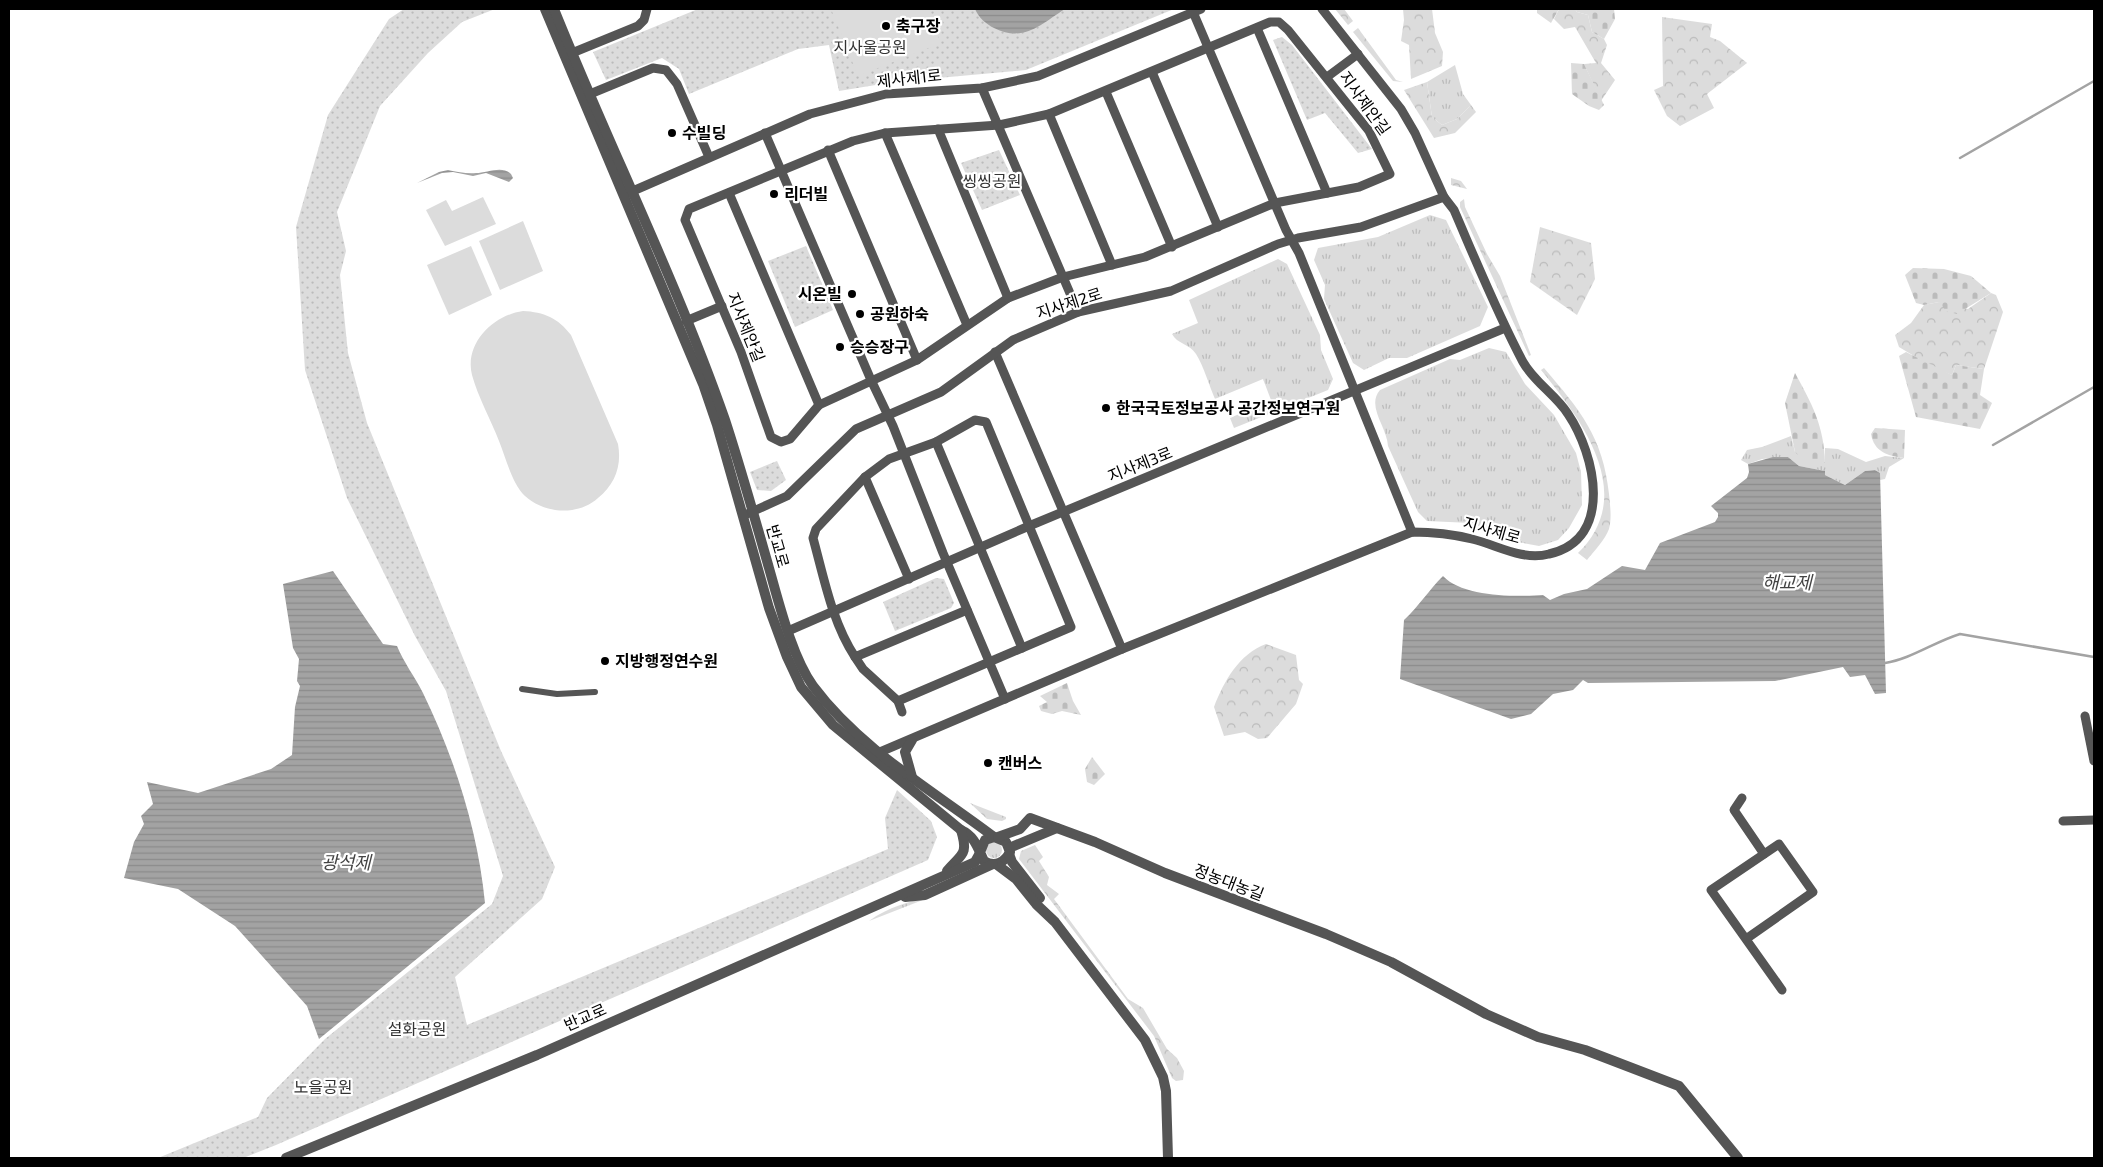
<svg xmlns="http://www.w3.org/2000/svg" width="2103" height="1167" viewBox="0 0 2103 1167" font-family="'Exo 2','Noto Sans KR',sans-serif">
  <defs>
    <pattern id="grass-tufts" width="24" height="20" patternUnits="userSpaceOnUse" patternTransform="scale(1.25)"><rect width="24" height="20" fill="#dcdcdc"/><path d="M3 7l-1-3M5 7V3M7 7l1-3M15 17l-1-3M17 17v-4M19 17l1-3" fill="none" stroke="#bbb"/></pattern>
    <pattern id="forest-crowns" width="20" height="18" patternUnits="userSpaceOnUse" patternTransform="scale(1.25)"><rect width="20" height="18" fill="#dcdcdc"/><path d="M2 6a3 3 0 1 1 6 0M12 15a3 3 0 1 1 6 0" fill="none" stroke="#bbb"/></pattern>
    <pattern id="cemetery-stones" width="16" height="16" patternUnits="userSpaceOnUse" patternTransform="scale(1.25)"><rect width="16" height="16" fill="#dcdcdc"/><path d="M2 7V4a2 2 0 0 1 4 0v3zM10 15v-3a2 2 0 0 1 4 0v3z" fill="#bbb"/></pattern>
    <pattern id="park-dots" width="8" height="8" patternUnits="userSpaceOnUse" patternTransform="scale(1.25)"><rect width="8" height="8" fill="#dcdcdc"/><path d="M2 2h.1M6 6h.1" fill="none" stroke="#bbb" stroke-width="1.8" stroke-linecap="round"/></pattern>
    <pattern id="water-rules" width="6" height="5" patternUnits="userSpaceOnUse" patternTransform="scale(1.25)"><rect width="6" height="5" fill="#a3a3a3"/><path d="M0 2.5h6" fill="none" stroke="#8b8b8b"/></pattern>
  </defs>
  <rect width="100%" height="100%" fill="#fff"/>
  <g fill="url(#grass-tufts)">
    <path d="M1455 65 1463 94 1471 105 1457 119 1442 125 1432 117 1427 82Z"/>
    <path d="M1430 215 1446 220 1488 307 1480 326 1407 358H1389L1364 370 1353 363 1324 299 1325 285 1314 260 1318 248 1378 237Z"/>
    <path d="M1278 259 1287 264 1320 335 1321 350 1333 379 1328 390 1234 428 1230 418 1271 400 1263 379 1215 399C1209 385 1204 367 1196 354 1190 344 1177 344 1172 334L1198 323 1189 300Z"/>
    <path d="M1489 348 1506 352 1525 384 1554 415 1576 453 1581 472 1582 505 1569 528 1558 540 1539 546 1512 541 1471 523 1427 521 1418 512 1388 446C1387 427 1366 406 1380 390L1450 359 1460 360Z"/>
    <path d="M1791 436 1795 452 1825 463V448L1838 449 1866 462 1885 456 1904 458 1889 467 1885 479 1880 480V473L1875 470 1865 471 1845 485 1825 475V471L1799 466 1788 457 1762 459 1748 464 1741 460 1747 450 1762 447Z"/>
    <circle cx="994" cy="850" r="8"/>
    <path d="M933 896 869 921C888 907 910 901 933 896Z"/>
  </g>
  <g fill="url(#forest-crowns)">
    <path d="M1335 9H1344L1353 21 1348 25Z"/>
    <path d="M1403 9H1432L1435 33 1443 52 1442 66 1411 79 1409 45 1401 41 1404 20Z"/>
    <path d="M1559 9H1575L1577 12 1588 15 1592 32 1604 39 1607 45 1601 63 1615 80 1601 101 1584 64 1596 63 1575 27 1564 29 1554 19Z"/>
    <path d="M1662 17 1712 24 1710 37 1720 41 1747 63 1707 94 1714 108 1680 126 1667 116 1654 90 1663 86Z"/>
    <path d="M1358 28 1396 80 1403 82 1393 81 1353 32Z"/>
    <path d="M1427 82 1432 117 1442 125 1457 119 1471 105 1476 112 1455 133 1434 138 1404 90Z"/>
    <path d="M1451 178 1461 181 1467 189 1451 185Z"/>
    <path d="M1464 199 1465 207 1487 254 1500 276 1531 355 1529 356 1460 207V202Z"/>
    <path d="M1540 227 1591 243 1595 279 1577 315 1530 282Z"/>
    <path d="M1991 293 1996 295 2003 312 1984 369 1956 365 1952 375 1934 368 1899 347 1895 335 1911 323 1924 305 1939 302 1968 309Z"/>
    <path d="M1544 368C1580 410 1603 437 1609 494 1610 505 1612 518 1609 529 1605 540 1594 551 1587 560L1578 553C1638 495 1582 420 1541 370Z"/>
    <path d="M1266 644 1296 655 1299 680 1303 684 1296 704 1267 738 1258 739 1245 732 1224 736 1214 707C1224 681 1239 654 1266 644Z"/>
    <path d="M970 803 1006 817V819L1002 821 987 819Z"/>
    <path d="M1035 845 1043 857 1039 861 1049 877 1047 885 1059 894 1054 899 1128 999 1143 1008 1167 1049 1177 1058 1184 1071 1183 1080 1176 1081 1172 1078 1154 1036 1019 859 1021 851Z"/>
  </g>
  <g fill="url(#cemetery-stones)">
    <path d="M1537 9H1559L1551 23 1537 13Z"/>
    <path d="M1575 9H1614L1615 19 1604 39 1592 32 1588 15 1577 12Z"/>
    <path d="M1571 63 1584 64 1604 105 1599 110 1589 106 1572 94Z"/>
    <path d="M1913 268 1944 269 1971 276 1991 293 1957 314 1946 311 1939 302 1924 305 1916 303 1905 275Z"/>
    <path d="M1906 352 1952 375 1956 365 1984 369 1980 395 1992 403 1980 429 1916 417 1899 356Z"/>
    <path d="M1795 373C1812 404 1824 426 1825 463L1804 461 1795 452 1785 403Z"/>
    <path d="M1875 428 1905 430 1904 458C1888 456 1874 452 1871 434Z"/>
    <path d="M1067 683 1073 701 1081 715 1062 711 1052 714 1041 711 1039 706 1047 702 1040 696Z"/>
    <path d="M1092 757 1105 774 1094 785 1087 782 1085 769Z"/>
  </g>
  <g fill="url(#park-dots)">
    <path d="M404 9H495L462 22 428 53 380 106 337 212 346 251 340 275 348 353 367 423 501 751 555 867 542 899 455 977 467 1025 888 849 885 818 897 790 931 821 937 837 928 860 276 1145 243 1158H158L258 1117 267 1098 325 1039 492 904 503 876 446 691 415 636 347 498 305 370 296 227 328 115 389 19Z"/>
    <path d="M698 9H1174L1026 70 894 82 839 91 829 45 798 49 689 94 679 69 662 58 606 80 593 52Z"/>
    <path d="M1282 37 1292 45 1372 149 1358 153 1325 113 1307 120 1273 40Z"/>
    <path d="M999 150 1020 195 982 210 961 163Z"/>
    <path d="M806 246 833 310 795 327 768 261Z"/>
    <path d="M777 461 786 480 771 491 757 490 750 472Z"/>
    <path d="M936 578 944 579 954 603 951 608 895 631 883 602Z"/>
  </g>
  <g fill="#dcdcdc">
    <path d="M831 9H926L941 43 858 76Z"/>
    <path d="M483 197 496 224 445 246 426 210 446 200 452 211Z"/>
    <path d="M523 221 543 271 500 290 479 241Z"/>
    <path d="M471 246 492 295 449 315 427 265Z"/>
    <path d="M523 311C544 312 558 318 571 335L618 444C622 466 615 484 598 498 578 516 545 514 525 496 512 484 506 458 499 441 491 420 478 397 472 375 464 343 494 315 523 311Z"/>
  </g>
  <g fill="url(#water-rules)">
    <path d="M975 9H1065C1041 24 1024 43 994 28 986 24 979 18 975 9Z"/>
    <path d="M448 170C457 172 468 174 476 173 487 173 502 165 511 174L513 178 509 182 486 173 473 176 453 172 442 173 417 183 439 172Z"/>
    <path d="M1773 457H1788L1799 466 1825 471V475L1845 485 1865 471 1875 470 1880 473 1886 693 1875 694 1865 675 1850 677 1843 667 1775 681 1588 683 1583 680 1573 690 1553 694 1531 714 1511 719 1400 679 1404 620C1419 606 1429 590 1443 576 1462 597 1516 597 1543 595L1550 600 1564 594 1587 589 1622 566 1645 570 1660 543 1715 522 1718 517V513L1711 506 1747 478 1749 472 1748 464Z"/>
    <path d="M333 571 383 644 397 646C404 663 415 677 423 693 455 759 478 831 485 903L319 1039 307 1006 235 926 178 889 124 878 134 842 144 824 141 816 153 804 147 782 198 793 271 769 292 755 295 707 300 686 297 681 299 659 293 648 283 584Z"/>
  </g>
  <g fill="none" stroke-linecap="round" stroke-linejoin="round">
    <g stroke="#a3a3a3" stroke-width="2.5">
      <path d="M1960 158 2094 81"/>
      <path d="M1993 445 2094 387"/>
      <path d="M1885 663C1911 659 1934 642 1960 634L2094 657"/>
    </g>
    <path stroke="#555" stroke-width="6" d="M522 689 557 694 595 692"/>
    <g stroke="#555" stroke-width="9">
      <path d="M1193 12 1286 230 1299 253 1412 532"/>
      <path d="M1270 22H1279L1288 30 1369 131 1390 174 1359 187 1275 203 1145 257 1063 277 1008 298 917 360 819 405 790 439 781 442 771 437 741 352 685 220 689 209 853 141 885 133 999 125 1049 114Z"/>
      <path d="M1257 28 1327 193"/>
      <path d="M572 53 638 26 644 20 647 9"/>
      <path d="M1152 72 1218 227"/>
      <path d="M1327 77 1358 54"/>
      <path d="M982 88 1078 312"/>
      <path d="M1106 92 1172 247"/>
      <path d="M590 94 653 68 666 70 677 84 709 157"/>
      <path d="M1049 114 1112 265"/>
      <path d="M938 129 1008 298"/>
      <path d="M765 133 871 380 893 426 943 553 1005 699"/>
      <path d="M885 133 967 325"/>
      <path d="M828 150 917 360"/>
      <path d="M729 193 819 405"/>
      <path d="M626 194 810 114 886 94 982 88 1038 76 1201 9"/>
      <path d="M686 321 722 306"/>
      <path d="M995 352 1122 649"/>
      <path d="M936 442 1022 648"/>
      <path d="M865 477 909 579"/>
      <path d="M747 514 787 496 856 429 941 392 1013 340 1078 312 1171 291 1278 244 1298 238 1361 227 1444 197"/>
      <path d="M788 631 1029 526 1505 328"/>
      <path d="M855 657 863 669 898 701 902 712"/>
      <path d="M898 701 1071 627 986 422 975 420 936 442 889 459 865 477 816 529 813 538C824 578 832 622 855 657L967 610"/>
      <path d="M2085 716 2094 761"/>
      <path d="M880 752 1122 649 1412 532C1433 532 1452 534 1472 539 1497 545 1522 561 1549 554 1615 539 1595 454 1568 414 1556 395 1534 382 1523 362 1497 313 1476 261 1454 210L1444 197 1415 133 1401 109 1322 9"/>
      <path d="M1742 798 1734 810 1764 854"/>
      <path d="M2063 821 2094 820"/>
      <path d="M1746 939 1813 892 1779 844 1711 890 1782 990"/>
    </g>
    <g stroke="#555" stroke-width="10">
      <path d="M545 9 703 384 717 425 769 608 787 657 801 687 833 725 961 830C975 836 978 849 984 861 995 868 1005 862 1010 852L1006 842 994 837 985 840 981 850"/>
      <path d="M554 9C609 146 676 280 725 420 741 469 755 519 769 568 779 603 792 657 813 686 860 749 932 790 994 837"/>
      <path d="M912 777 905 752 912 740"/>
      <path d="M998 837 1020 829 1030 818 1095 842 1165 873 1326 934 1391 962 1486 1014 1538 1037 1585 1050 1679 1086 1738 1158"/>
      <path d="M1009 848 1057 828"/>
      <path d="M1009 854 1012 862 1040 898"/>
      <path d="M996 864 1016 879 1036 904 1055 922 1145 1040 1163 1077 1166 1091 1168 1158"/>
      <path d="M947 871C961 854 969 856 961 830"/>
      <path d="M905 897 925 895 993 864"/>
      <path d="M286 1158 537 1055 975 862 980 853"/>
    </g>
  </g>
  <g fill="#000" stroke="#fff" stroke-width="2">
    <circle cx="886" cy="26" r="5"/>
    <circle cx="672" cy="133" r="5"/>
    <circle cx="774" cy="194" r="5"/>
    <circle cx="852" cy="294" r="5"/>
    <circle cx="860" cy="314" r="5"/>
    <circle cx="840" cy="347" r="5"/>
    <circle cx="1106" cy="408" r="5"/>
    <circle cx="605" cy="661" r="5"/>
    <circle cx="988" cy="763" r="5"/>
  </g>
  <g text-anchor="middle" stroke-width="4.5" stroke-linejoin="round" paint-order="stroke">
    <g font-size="16" font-weight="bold" fill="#000" stroke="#fff" text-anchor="start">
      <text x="896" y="32">축구장</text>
      <text x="682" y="139">수빌딩</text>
      <text x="784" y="200">리더빌</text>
      <text x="842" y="300" text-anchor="end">시온빌</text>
      <text x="870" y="320">공원하숙</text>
      <text x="850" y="353">승승장구</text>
      <text x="1116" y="414">한국국토정보공사 공간정보연구원</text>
      <text x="615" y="667">지방행정연수원</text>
      <text x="998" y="769">캔버스</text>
    </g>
    <g font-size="16" fill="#333" stroke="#fff">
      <text x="870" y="53">지사울공원</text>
      <text x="992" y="187">씽씽공원</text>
      <text x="417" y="1035">설화공원</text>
      <text x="323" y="1093">노을공원</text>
    </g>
    <g font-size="16" fill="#000" stroke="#fff">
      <text transform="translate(909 78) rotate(-6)" y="6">제사제1로</text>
      <text transform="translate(1365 103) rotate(54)" y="6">지사제안길</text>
      <text transform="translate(1069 303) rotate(-18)" y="6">지사제2로</text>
      <text transform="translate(746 327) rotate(68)" y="6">지사제안길</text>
      <text transform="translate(1140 464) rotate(-22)" y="6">지사제3로</text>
      <text transform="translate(1492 530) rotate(16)" y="6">지사제로</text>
      <text transform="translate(778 546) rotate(74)" y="6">반교로</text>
      <text transform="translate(1229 882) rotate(21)" y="6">정농대농길</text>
      <text transform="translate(585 1017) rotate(-24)" y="6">반교로</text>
    </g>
    <g font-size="18" font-style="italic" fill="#444" stroke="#fff">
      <text x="1787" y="589">해교제</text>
      <text x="346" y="869">광석제</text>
    </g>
  </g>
  <rect width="2103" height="1167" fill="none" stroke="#000000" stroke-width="20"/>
</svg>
